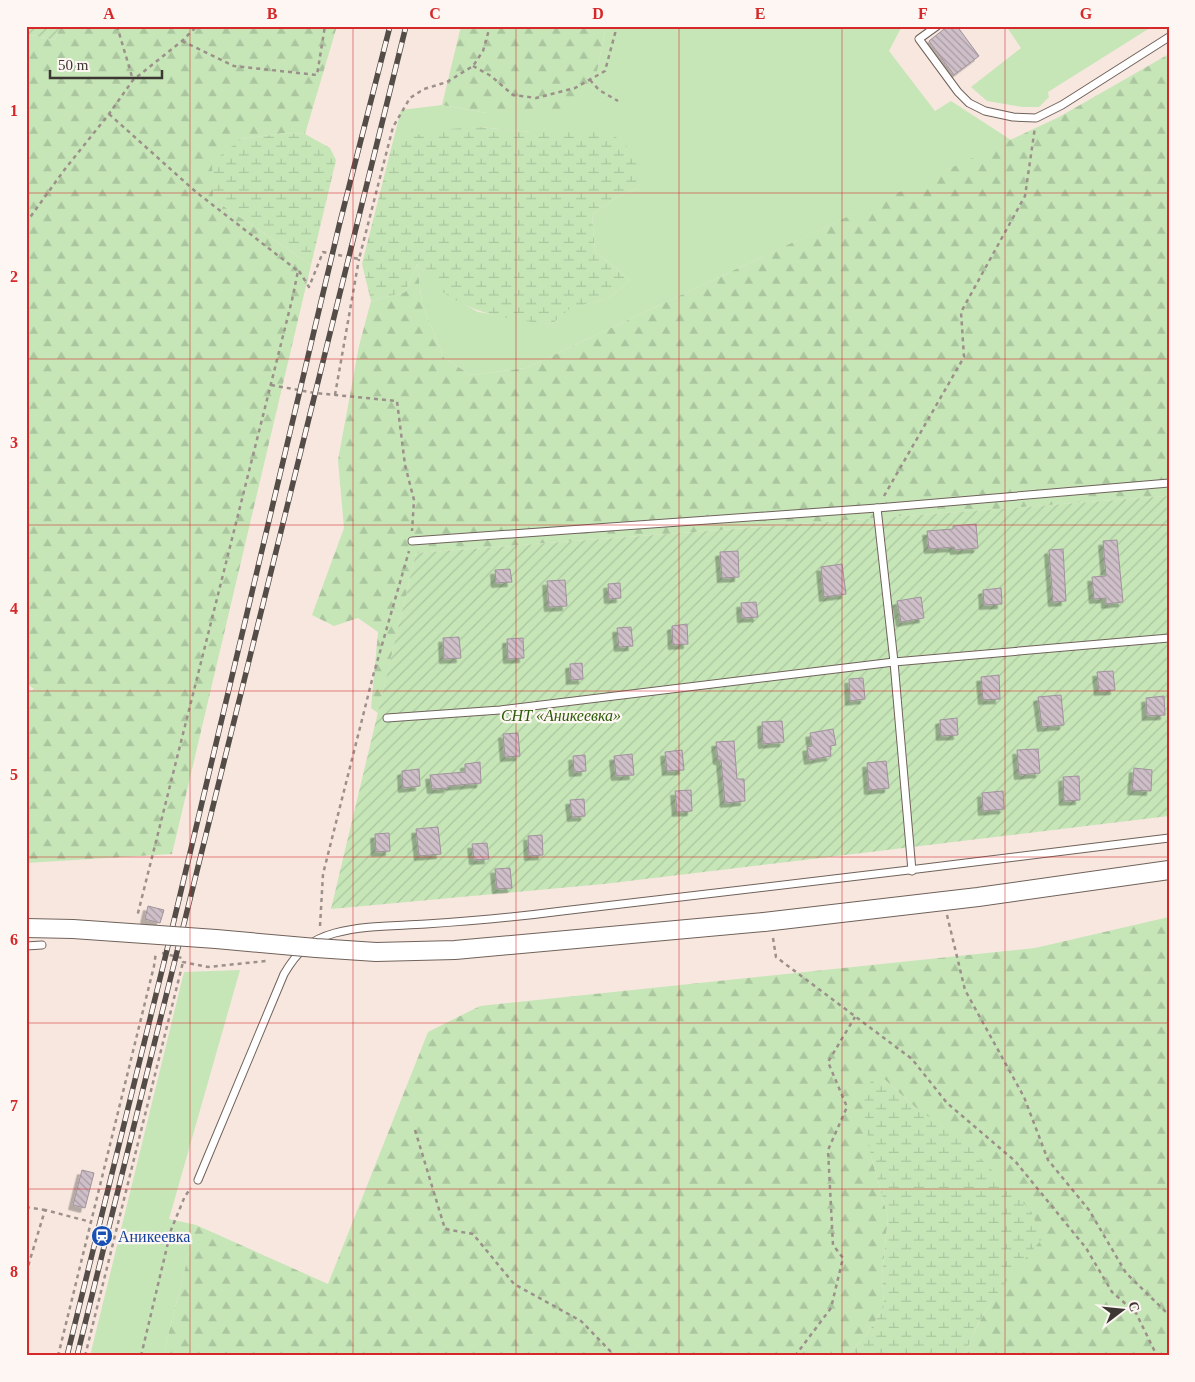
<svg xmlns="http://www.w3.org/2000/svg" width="1195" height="1382" viewBox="0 0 1195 1382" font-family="'Times New Roman',serif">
  <defs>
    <pattern id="forest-firs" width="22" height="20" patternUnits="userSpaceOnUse" patternTransform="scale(1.25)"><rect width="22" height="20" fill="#c6e6b8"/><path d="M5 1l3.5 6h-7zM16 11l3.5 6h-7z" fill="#abc69f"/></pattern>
    <pattern id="wetland-marsh" width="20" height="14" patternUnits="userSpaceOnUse" patternTransform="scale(1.25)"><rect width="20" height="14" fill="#c6e6b8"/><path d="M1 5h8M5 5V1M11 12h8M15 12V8" fill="none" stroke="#abc69f"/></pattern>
    <pattern id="garden-furrows" width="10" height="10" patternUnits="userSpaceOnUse" patternTransform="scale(1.25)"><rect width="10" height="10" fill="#c6e6b8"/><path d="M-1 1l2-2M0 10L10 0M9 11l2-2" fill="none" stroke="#abc69f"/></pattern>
    <pattern id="building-back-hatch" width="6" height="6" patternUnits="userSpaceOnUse" patternTransform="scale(1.25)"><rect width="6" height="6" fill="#cebfc8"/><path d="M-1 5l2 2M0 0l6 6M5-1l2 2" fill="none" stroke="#a89ca3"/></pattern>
    <filter id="shadow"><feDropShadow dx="-4.5" dy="4.5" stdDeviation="0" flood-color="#0004"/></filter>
  </defs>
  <rect width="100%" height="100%" fill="#f7e7df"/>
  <g fill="#c6e6b8">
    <path d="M606 26H902L889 51 935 111 951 101 1011 140 526 368 471 375 444 358 422 304 417 264 443 292 478 312 552 324 568 309 609 298 630 280 595 251 592 215 615 198 638 188 531 132 479 127 393 141 401 110 442 105 487 113 593 92Z"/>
    <path d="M1006 26H1153L1048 92 1049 97 1039 107H1022L987 101 971 87 1021 48Z"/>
    <path d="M240 970 169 1219 196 1225 163 1356H90L184 972Z"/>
  </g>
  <g fill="url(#forest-firs)">
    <path d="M60 26H337L305 134 285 133 241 139 213 199 311 265 172 854 26 863V694L34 689 26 683V34L55 40Z"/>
    <path d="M461 26H606L593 92 564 110 487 113 442 105Z"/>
    <path d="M1169 54V496L416 553 378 713 371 708 378 632 358 618 334 626 312 615 344 528 338 460 359 346 371 301 405 292 417 264 422 304 444 358 471 375 526 368 1059 117Z"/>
    <path d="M1169 917V1356H965C973 1329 988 1307 1003 1284L915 1107 884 1079 871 1156 888 1217 882 1276 884 1307 868 1333 847 1356H163L196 1225 328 1284 428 1032 480 1006 1035 948Z"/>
  </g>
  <g fill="url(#wetland-marsh)">
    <path d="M479 127 531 132 601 131 622 140 638 161V188L615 198 592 215 595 251 630 280 609 298 569 309 552 324C514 321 476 315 444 293 434 286 426 273 417 264L405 292 371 301 362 264 393 141 435 130Z"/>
    <path d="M285 133 305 134 330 148 336 160 311 265 213 199 212 162 241 139Z"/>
    <path d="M872 1077 884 1079 915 1107 967 1144 1031 1211 1042 1239C1011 1275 979 1310 965 1356H847L868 1333 884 1307 882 1276 888 1217 871 1156 863 1105Z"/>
  </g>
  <g fill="url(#garden-furrows)">
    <path d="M26 26H60L55 40 26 34Z"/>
    <path d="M1169 496V816L604 884 331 909 416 553Z"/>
  </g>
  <g fill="url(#building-back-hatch)" stroke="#a1939c" filter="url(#shadow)">
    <path d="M948 26H957L979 56 954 75 929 41Z"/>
    <path d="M976 524 978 548 955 550 954 547 929 549 927 531 953 529V526Z"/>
    <path d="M1117 540 1123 602 1106 604V598L1094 599 1092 577 1106 576 1103 541Z"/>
    <path d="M1063 549 1066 601 1053 602 1049 550Z"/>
    <path d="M738 551 739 577 722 578 720 552Z"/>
    <path d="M842 564 846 594 824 597 821 567Z"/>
    <path d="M510 569 512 582 496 583 495 570Z"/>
    <path d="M565 580 567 606 549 607 547 581Z"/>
    <path d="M620 583 621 598 609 599 608 584Z"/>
    <path d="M1001 588 1002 604 984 605 983 590Z"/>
    <path d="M921 597 924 618 901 622 897 601Z"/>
    <path d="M756 602 758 617 742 618 741 603Z"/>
    <path d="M687 624 688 644 673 645 672 626Z"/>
    <path d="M631 627 633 646 619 647 617 628Z"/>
    <path d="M459 637 461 658 444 659 443 638Z"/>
    <path d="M523 638 524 658 508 659 507 639Z"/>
    <path d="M582 663 583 679 571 680 570 664Z"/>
    <path d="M1113 671 1115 690 1099 691 1097 672Z"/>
    <path d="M999 675 1000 699 983 700 981 677Z"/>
    <path d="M863 678 865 699 850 701 849 679Z"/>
    <path d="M1061 695 1064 725 1042 727 1038 697Z"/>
    <path d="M1164 696 1165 715 1147 716 1146 698Z"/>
    <path d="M957 718 958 735 941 736 940 720Z"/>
    <path d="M782 721 784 742 763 744 762 722Z"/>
    <path d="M833 729 836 745 830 746 831 756 809 760 807 747 812 746 810 733Z"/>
    <path d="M518 733 520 756 505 757 503 734Z"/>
    <path d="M734 741 737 779H744L745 801 725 803 721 760H718L716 742Z"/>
    <path d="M1038 749 1040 773 1019 775 1017 750Z"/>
    <path d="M682 750 684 770 667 771 665 752Z"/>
    <path d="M632 754 634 775 616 776 614 756Z"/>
    <path d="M585 755 586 771 574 772 573 756Z"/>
    <path d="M886 761 889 788 869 790 867 763Z"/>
    <path d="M480 762 481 783 448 786V788L432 789 430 775 465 772V764Z"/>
    <path d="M1134 768 1152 770 1151 791 1132 790Z"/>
    <path d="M419 769 420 786 403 788 402 771Z"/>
    <path d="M1079 776 1080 800 1064 801 1063 777Z"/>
    <path d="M691 790 692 811 677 812 675 791Z"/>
    <path d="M1003 791 1004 809 983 811 982 793Z"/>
    <path d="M584 799 585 816 572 817 570 800Z"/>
    <path d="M438 827 441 854 419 856 416 829Z"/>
    <path d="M389 833 390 851 376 852 375 834Z"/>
    <path d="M542 835 543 855 529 856 528 836Z"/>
    <path d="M487 843 489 859 474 860 472 844Z"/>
    <path d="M510 868 512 888 497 889 495 869Z"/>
    <path d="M148 906 164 910 160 923 145 919Z"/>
    <path d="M82 1170 94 1173 85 1208 73 1205Z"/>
  </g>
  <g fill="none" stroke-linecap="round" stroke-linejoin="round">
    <g stroke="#70625b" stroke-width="9">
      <g id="service">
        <path d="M937 26 919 39 958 92 969 103 985 111 1013 117 1036 118 1062 105 1169 37"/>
        <path d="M877 508 894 662 912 871"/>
        <path d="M412 541 877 508 1169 483"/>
        <path d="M387 718 500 710 894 662 1169 638"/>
        <path d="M26 946 42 945"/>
        <path d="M198 1180 284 974C297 952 309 940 335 933 364 925 396 926 426 924 472 921 517 917 562 911 764 887 967 864 1169 838"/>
      </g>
    </g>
    <g stroke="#70625b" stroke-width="20">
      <path id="tertiary" d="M764 922 978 897 1169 870"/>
    </g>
    <g stroke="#9c908a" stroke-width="2.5" stroke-dasharray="4 4" stroke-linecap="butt">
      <path d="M117 26 133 80"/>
      <path d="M182 41 234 66 317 75 325 26"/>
      <path d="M473 66 491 76 513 95 536 98 575 88 605 71 617 26"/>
      <path d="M590 80 599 90 618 101"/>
      <path d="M109 114 196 192 298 271 292 300 137 917"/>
      <path d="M26 223 65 169 109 114 133 80 182 41 197 26"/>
      <path d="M299 271 309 287 323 252 359 259 393 127 410 98 424 89 447 82 473 66 483 51 490 26"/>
      <path d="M271 385 315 393 397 401 405 465 414 500 412 531"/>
      <path d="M335 395 359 259"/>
      <path d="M884 496 964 357 961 312 1025 196 1035 127"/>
      <path d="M947 915 965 990 1024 1097 1048 1160 1089 1210 1126 1273 1169 1315"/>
      <path d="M320 926 323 874 373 676 409 551"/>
      <path d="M773 938 776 957 912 1059 947 1103 1015 1161 1086 1248 1112 1292 1136 1313 1157 1356"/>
      <path d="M162 953 182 958 183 962 208 967 266 961"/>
      <path d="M415 1130 445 1229 473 1234 514 1284 581 1321 615 1356"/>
      <path d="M26 1207 45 1210"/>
      <path d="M26 1273 45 1210 91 1222"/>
      <path d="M58 1356 154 966 156 952"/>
      <path d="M85 1356 183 962"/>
      <path d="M141 1356 171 1230 185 1196 191 1188"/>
      <path d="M795 1356 831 1308 843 1258 833 1245 828 1150 847 1107 828 1062 855 1017"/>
    </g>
    <use href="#service" stroke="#fff" stroke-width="7"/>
    <use href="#tertiary" stroke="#fff" stroke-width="18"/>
    <g stroke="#534c47" stroke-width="5.5">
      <g id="rail">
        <path d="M67 1356 166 954 339 226 390 26"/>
        <path d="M77 1356 406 26"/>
      </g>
    </g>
    <use href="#rail" stroke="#fdf6f3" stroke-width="4" stroke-dasharray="11" stroke-linecap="butt"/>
    <g stroke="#70625b" stroke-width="20" stroke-linecap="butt">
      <path id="tertiary-bridge" d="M26 928 73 929 216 939 316 948 376 952 455 950 764 922"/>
    </g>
    <use href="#tertiary-bridge" stroke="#fff" stroke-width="18"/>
  </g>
  <path fill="none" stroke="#d62828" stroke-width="1" stroke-opacity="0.55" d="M190 26V1356M353 26V1356M516 26V1356M679 26V1356M842 26V1356M1005 26V1356M26 193H1169M26 359H1169M26 525H1169M26 691H1169M26 857H1169M26 1023H1169M26 1189H1169"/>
  <defs>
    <g id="station-disc" transform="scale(1.125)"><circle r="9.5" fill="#1a4fb4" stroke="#fdf6f3"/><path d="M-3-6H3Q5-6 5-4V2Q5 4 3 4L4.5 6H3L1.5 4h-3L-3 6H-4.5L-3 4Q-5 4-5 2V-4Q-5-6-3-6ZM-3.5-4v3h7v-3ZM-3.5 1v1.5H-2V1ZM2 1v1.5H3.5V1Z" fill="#fff"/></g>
  </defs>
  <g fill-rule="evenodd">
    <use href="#station-disc" x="102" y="1236"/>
  </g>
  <g text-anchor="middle" stroke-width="4.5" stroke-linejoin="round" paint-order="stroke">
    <g font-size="16" font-style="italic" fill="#2a5b05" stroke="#fdf6f3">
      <text x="561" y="721">СНТ «Аникеевка»</text>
    </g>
    <g font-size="16" fill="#164399" stroke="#fdf6f3" text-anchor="start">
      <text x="118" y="1242">Аникеевка</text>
    </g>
  </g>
  <rect width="1195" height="1382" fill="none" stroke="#fdf6f3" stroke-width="55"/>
  <g transform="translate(1122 1310) rotate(74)" stroke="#fdf6f3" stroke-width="4" paint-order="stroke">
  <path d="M0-4L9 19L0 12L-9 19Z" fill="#3d3733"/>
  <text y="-8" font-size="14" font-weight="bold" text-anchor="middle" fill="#3d3733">С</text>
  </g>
  <path d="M50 70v8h112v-8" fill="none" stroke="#3d3733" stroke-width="2.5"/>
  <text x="58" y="70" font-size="15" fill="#3d3733" stroke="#fdf6f3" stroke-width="4" paint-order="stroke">50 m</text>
  <rect x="28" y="28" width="1140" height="1326" fill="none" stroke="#d62828" stroke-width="2"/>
  <g font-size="16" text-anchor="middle" font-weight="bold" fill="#d62828">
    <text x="109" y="19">A</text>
    <text x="272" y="19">B</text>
    <text x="435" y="19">C</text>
    <text x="598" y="19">D</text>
    <text x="760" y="19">E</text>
    <text x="923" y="19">F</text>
    <text x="1086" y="19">G</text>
    <text x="14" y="116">1</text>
    <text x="14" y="282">2</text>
    <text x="14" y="448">3</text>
    <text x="14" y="614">4</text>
    <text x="14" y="780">5</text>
    <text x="14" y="945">6</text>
    <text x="14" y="1111">7</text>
    <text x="14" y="1277">8</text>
  </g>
</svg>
